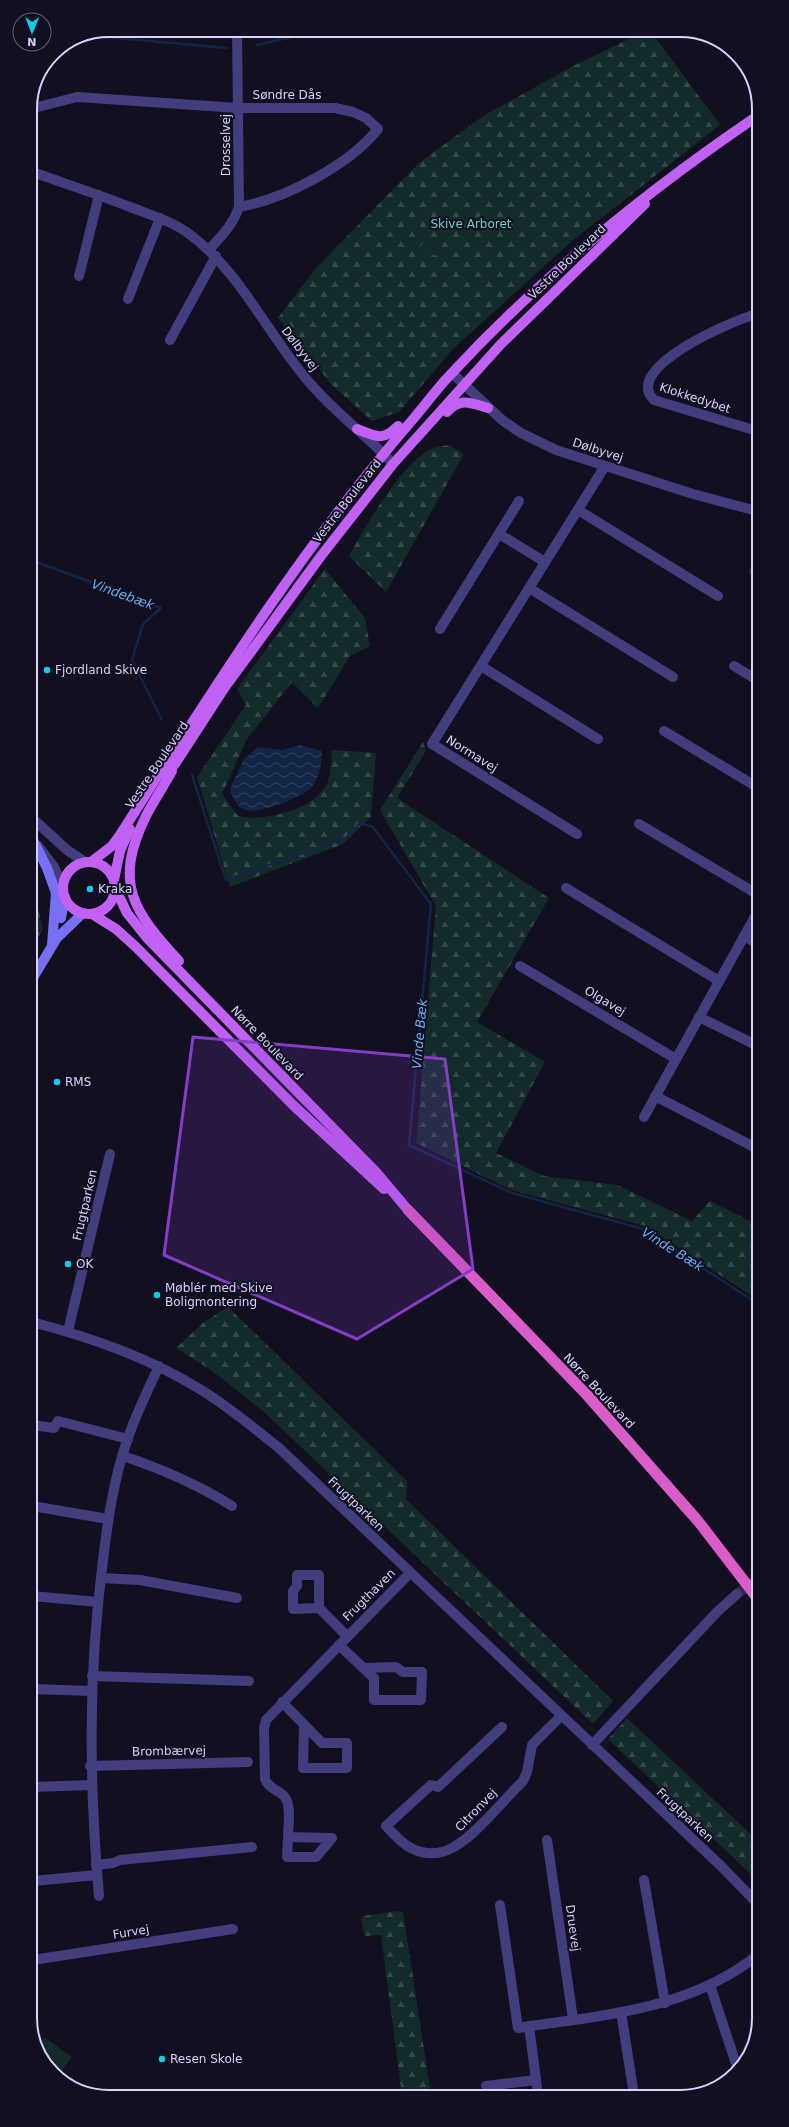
<svg xmlns="http://www.w3.org/2000/svg" width="789" height="2127" viewBox="0 0 789 2127" font-family="'DejaVu Sans',sans-serif">
  <defs>
    <pattern id="forest-firs" width="22" height="20" patternUnits="userSpaceOnUse"><rect width="22" height="20" fill="#122a2a"/><path d="M5 1l3.5 6h-7zM16 11l3.5 6h-7z" fill="#34484a"/></pattern>
    <pattern id="water-waves" width="16" height="10" patternUnits="userSpaceOnUse"><rect width="16" height="10" fill="#122546"/><path d="M0 5q4-4 8 0t8 0" fill="none" stroke="#344462"/></pattern>
  </defs>
  <rect width="100%" height="100%" fill="#120f21"/>
  <g fill="url(#forest-firs)">
    <path d="M648 30H650L720 125 572 241 453 349 399 412 372 421 331 384 278 318 315 269 419 163 483 116 575 65Z"/>
    <path d="M449 445 464 454 386 592 349 556C364 528 403 462 431 449 436 446 443 446 449 445Z"/>
    <path d="M325 569 365 618 370 646 351 655 318 708 292 682 247 739 222 794 238 816C264 822 312 810 326 786 331 776 331 760 332 750L376 753 371 817 343 844 230 887 197 777 246 705 237 689Z"/>
    <path d="M423 742 426 751 397 798 549 898 477 1022 545 1062 496 1153 544 1176 617 1185 692 1221 710 1201 758 1225V1300L645 1226 511 1190 416 1143 436 906 380 810Z"/>
    <path d="M31 879 43 929 31 949Z"/>
    <path d="M228 1307 407 1481 406 1499 613 1701 593 1724 263 1411 211 1370 176 1348 203 1323Z"/>
    <path d="M627 1718 759 1842V1882L608 1739Z"/>
    <path d="M397 1911 403 1912 431 2095 402 2096 381 1935 365 1936 361 1919 363 1916Z"/>
  </g>
  <g fill="#122a2a">
    <path d="M425 238 441 245 436 256 420 249Z"/>
    <path d="M44 2037 72 2057 57 2078 37 2046Z"/>
  </g>
  <path fill="url(#water-waves)" d="M300 745 322 751C322 763 319 780 310 789 300 798 255 816 243 809 236 805 232 796 230 789L244 759 258 747 282 750Z"/>
  <g fill="none" stroke-linecap="round" stroke-linejoin="round">
    <g stroke="#122546" stroke-width="2.5">
      <path d="M85 35 226 48"/>
      <path d="M257 45 322 30"/>
      <path d="M31 560 161 608 143 624 132 660 162 720"/>
      <path d="M192 775 226 880 346 838 359 824 372 826 431 904 409 1145 512 1193 643 1229 758 1304"/>
    </g>
    <path stroke="#302c42" stroke-width="10" stroke-dasharray="10 5" stroke-linecap="butt" d="M737 1594 758 1578"/>
    <g stroke="#423d7c" stroke-width="10">
      <path d="M30 109 77 97 238 108H335L353 112 366 118 378 129C349 165 285 199 239 207"/>
      <path d="M209 250C221 236 233 225 239 207L237 30"/>
      <path d="M79 276 99 195"/>
      <path d="M128 299 160 218"/>
      <path d="M757 314C733 320 621 368 654 400L757 431"/>
      <path d="M170 340 216 256"/>
      <path d="M578 510 718 596"/>
      <path d="M499 534 545 562"/>
      <path d="M755 571 757 572"/>
      <path d="M529 588 673 677"/>
      <path d="M440 629 519 501"/>
      <path d="M481 666 598 739"/>
      <path d="M734 666 757 680"/>
      <path d="M664 731 757 787"/>
      <path d="M639 824 757 894"/>
      <path d="M577 834 432 744 605 466"/>
      <path d="M566 888 719 981"/>
      <path d="M744 936 757 943"/>
      <path d="M520 966 676 1059"/>
      <path d="M699 1017 758 1046"/>
      <path d="M655 1096 758 1149"/>
      <path d="M644 1117 757 913"/>
      <path d="M68 1331 110 1154"/>
      <path d="M32 1425 54 1428 58 1421 128 1439"/>
      <path d="M123 1456C162 1469 197 1484 232 1506"/>
      <path d="M32 1506 108 1519"/>
      <path d="M101 1578 140 1580 237 1598"/>
      <path d="M32 1596 98 1602"/>
      <path d="M319 1608V1575H297V1586L293 1591V1609L319 1608 347 1636"/>
      <path d="M339 1645 374 1678V1700H421L422 1672H403L396 1667 363 1668"/>
      <path d="M92 1676 249 1681"/>
      <path d="M32 1689 91 1691"/>
      <path d="M282 1702 322 1743H347V1768H303L304 1725"/>
      <path d="M502 1727 438 1787 431 1785 386 1826C394 1834 401 1843 411 1848 444 1865 468 1838 489 1817 500 1805 511 1793 523 1781L527 1772 532 1745 561 1716"/>
      <path d="M592 1745 717 1612 737 1594"/>
      <path d="M90 1766 248 1762"/>
      <path d="M32 1787 91 1785"/>
      <path d="M288 1837 287 1857H316L332 1838 288 1837C288 1827 292 1804 284 1796 277 1789 269 1789 265 1779L264 1728 266 1720 410 1573"/>
      <path d="M547 1840 573 2019"/>
      <path d="M96 1865 113 1863 120 1860 252 1847"/>
      <path d="M644 1880 665 2003"/>
      <path d="M33 1881 97 1875"/>
      <path d="M99 1896C89 1781 88 1675 103 1560 108 1519 114 1477 128 1438 136 1414 148 1390 159 1366"/>
      <path d="M500 1905 518 2028C603 2015 690 2010 759 1954"/>
      <path d="M33 1960 233 1929"/>
      <path d="M710 1985 738 2070"/>
      <path d="M621 2012 634 2095"/>
      <path d="M529 2026 538 2095"/>
      <path d="M486 2086 536 2080"/>
    </g>
    <g stroke="#423d7c" stroke-width="10">
      <path d="M30 171C63 183 97 194 130 207 148 214 169 220 185 231 240 269 266 333 309 382 334 412 367 435 393 464"/>
      <path d="M452 373 502 420 521 433 556 450 693 494 757 511"/>
      <path d="M31 817 67 850 85 862"/>
      <path d="M38 846 54 867 63 887"/>
      <path d="M32 1322C93 1338 150 1358 203 1391 230 1408 254 1428 279 1448L721 1866 759 1905"/>
    </g>
    <g stroke="#7870f4" stroke-width="10">
      <path d="M33 840 47 868 56 893 52 945"/>
      <path d="M61 918 65 897"/>
      <path d="M31 981 57 938 83 913"/>
    </g>
    <g stroke="#c161f3" stroke-width="10">
      <path d="M447 412C460 397 471 403 488 408"/>
      <path d="M357 429C375 436 383 442 398 426"/>
      <path d="M172 771C164 786 154 800 146 816 113 883 133 911 179 961"/>
      <path d="M165 775 175 764 225 687 321 556 393 464 501 344 645 204"/>
      <path d="M91 862 112 846 120 835C212 691 302 547 414 418 427 403 438 387 452 373 542 276 647 191 756 117"/>
      <circle cx="89" cy="888" r="26"/>
      <path d="M114 880 120 851 130 829"/>
      <path d="M115 888 127 913 147 938 376 1172 408 1210"/>
      <path d="M92 914 116 929 136 947 294 1106 384 1189"/>
    </g>
    <path stroke="#da5cc8" stroke-width="11" d="M408 1210 587 1395 698 1521 758 1599"/>
  </g>
  <path fill="#843dc5" fill-opacity="0.2" stroke="#843dc5" stroke-width="3" stroke-linejoin="round" d="M193 1037 445 1059 473 1269 357 1339 164 1255Z"/>
  <g fill="#12cce8" stroke="#120f21" stroke-width="1.5">
    <circle cx="47" cy="670" r="4"/>
    <circle cx="90" cy="889" r="4"/>
    <circle cx="57" cy="1082" r="4"/>
    <circle cx="68" cy="1264" r="4"/>
    <circle cx="157" cy="1295" r="4"/>
    <circle cx="162" cy="2059" r="4"/>
  </g>
  <g text-anchor="middle" stroke-width="4" stroke-linejoin="round" paint-order="stroke">
    <g font-size="12" fill="#d8d2fc" stroke="#120f21">
      <text x="287" y="99">Søndre Dås</text>
      <text transform="translate(226 145) rotate(-90)" y="4">Drosselvej</text>
      <text transform="translate(567 262) rotate(-44)" y="4">Vestre Boulevard</text>
      <text transform="translate(300 349) rotate(53)" y="4">Dølbyvej</text>
      <text transform="translate(695 398) rotate(18)" y="4">Klokkedybet</text>
      <text transform="translate(598 450) rotate(18)" y="4">Dølbyvej</text>
      <text transform="translate(347 501) rotate(-52)" y="4">Vestre Boulevard</text>
      <text transform="translate(472 754) rotate(32)" y="4">Normavej</text>
      <text transform="translate(157 765) rotate(-56)" y="4">Vestre Boulevard</text>
      <text transform="translate(605 1001) rotate(31)" y="4">Olgavej</text>
      <text transform="translate(267 1043) rotate(46)" y="4">Nørre Boulevard</text>
      <text transform="translate(85 1205) rotate(-77)" y="4">Frugtparken</text>
      <text transform="translate(599 1391) rotate(47)" y="4">Nørre Boulevard</text>
      <text transform="translate(356 1504) rotate(44)" y="4">Frugtparken</text>
      <text transform="translate(369 1595) rotate(-45)" y="4">Frugthaven</text>
      <text transform="translate(169 1751) rotate(-1)" y="4">Brombærvej</text>
      <text transform="translate(476 1810) rotate(-46)" y="4">Citronvej</text>
      <text transform="translate(685 1815) rotate(43)" y="4">Frugtparken</text>
      <text transform="translate(573 1928) rotate(82)" y="4">Druevej</text>
      <text transform="translate(131 1932) rotate(-9)" y="4">Furvej</text>
    </g>
    <g font-size="12" fill="#64d6bd" stroke="#120f21">
      <text x="471" y="228">Skive Arboret</text>
    </g>
    <g font-size="12" fill="#d8d2fc" stroke="#120f21" text-anchor="start">
      <text x="55" y="674">Fjordland Skive</text>
      <text x="98" y="893">Kraka</text>
      <text x="65" y="1086">RMS</text>
      <text x="76" y="1268">OK</text>
      <text x="165" y="1292">Møblér med Skive<tspan x="165" dy="14">Boligmontering</tspan></text>
      <text x="170" y="2063">Resen Skole</text>
    </g>
    <g font-size="13" font-style="italic" fill="#68aef4" stroke="#120f21">
      <text transform="translate(123 594) rotate(20)" y="5">Vindebæk</text>
      <text transform="translate(419 1034) rotate(-85)" y="5">Vinde Bæk</text>
      <text transform="translate(673 1249) rotate(32)" y="5">Vinde Bæk</text>
    </g>
  </g>
  <path d="M0 0H789V2127H0ZM109 37H680A72 72 0 0 1 752 109V2018A72 72 0 0 1 680 2090H109A72 72 0 0 1 37 2018V109A72 72 0 0 1 109 37Z" fill="#120f21" fill-rule="evenodd"/>
  <path fill="none" stroke="#d8d2fc" stroke-width="2" d="M109 37H680A72 72 0 0 1 752 109V2018A72 72 0 0 1 680 2090H109A72 72 0 0 1 37 2018V109A72 72 0 0 1 109 37Z"/>
  <g transform="translate(32 32) rotate(181)"><circle r="19" fill="#120f21" stroke="#615d79"/>
  <path d="M0-3L7 15L0 10L-7 15Z" fill="#12cce8"/>
  <text y="-6" font-size="11" font-weight="bold" text-anchor="middle" fill="#d8d2fc">N</text>
  </g>
</svg>
